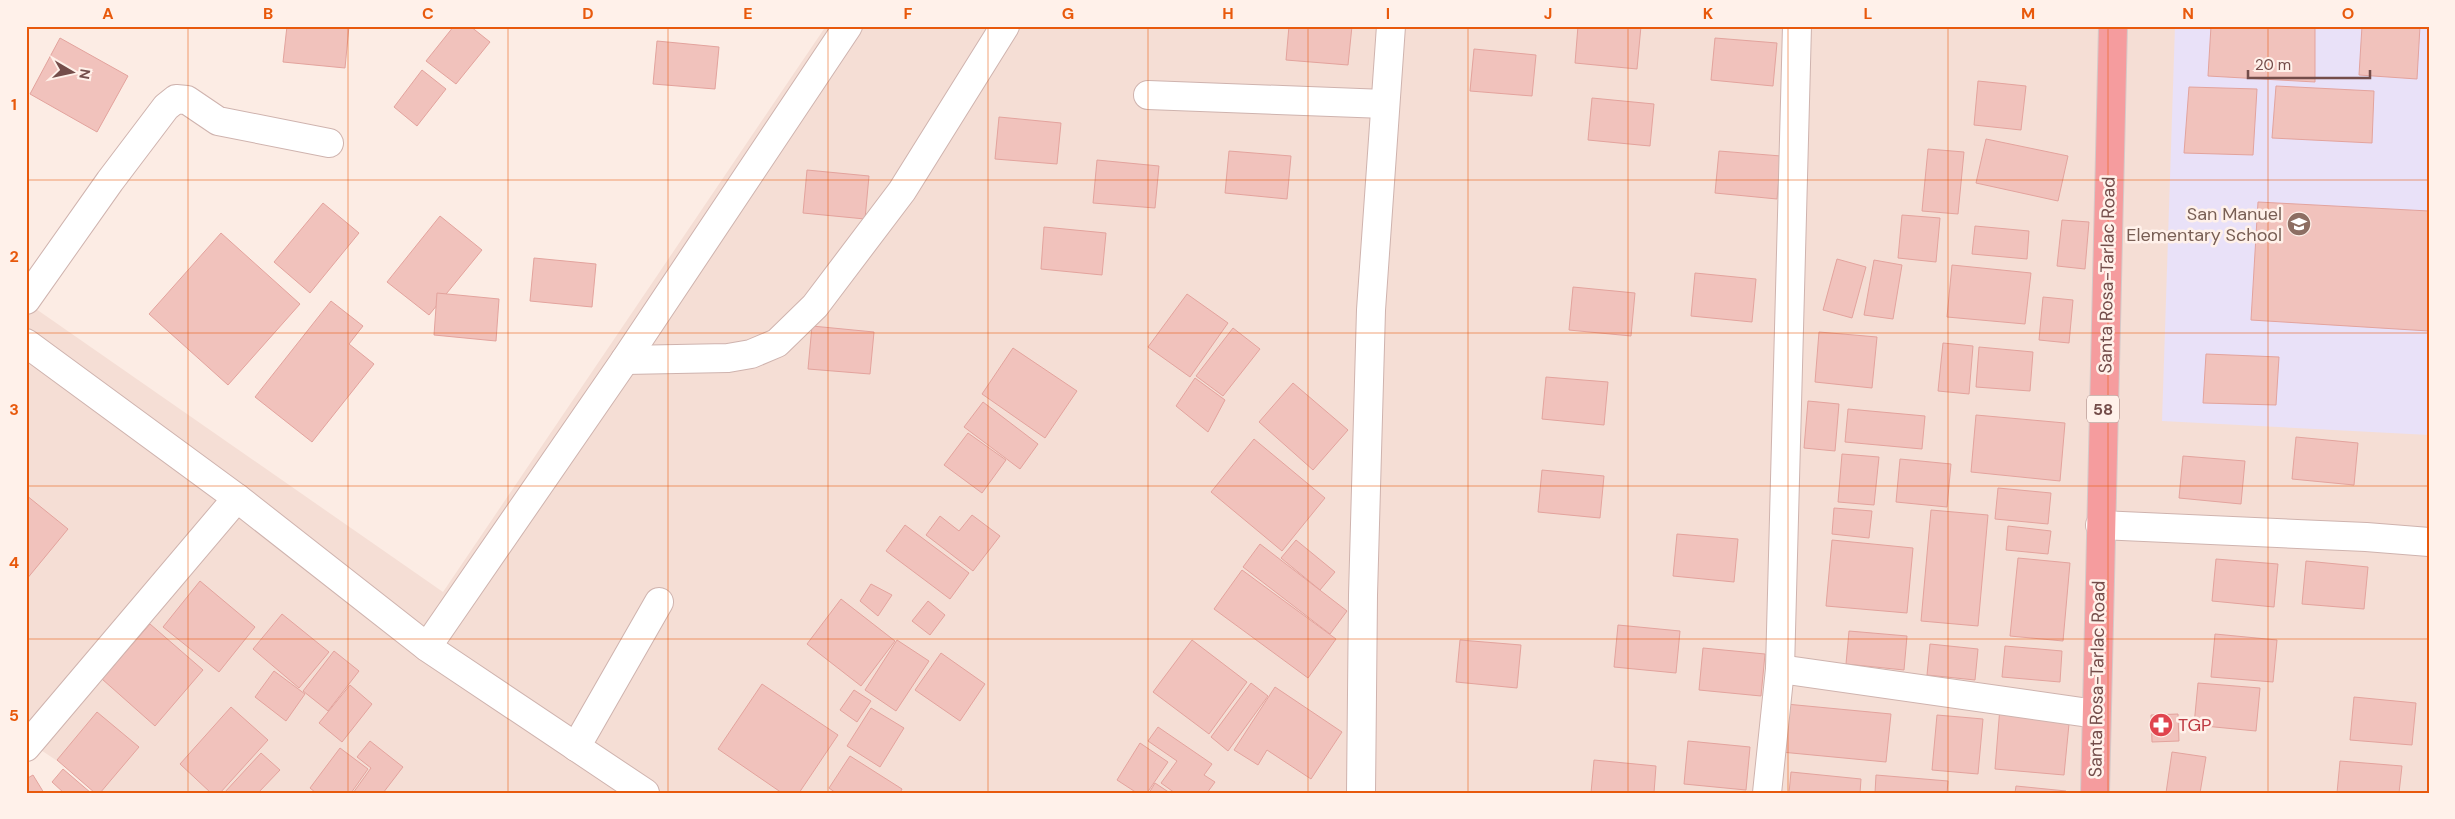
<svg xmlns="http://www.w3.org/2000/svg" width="2455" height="819" viewBox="0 0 2455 819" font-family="'DM Sans',sans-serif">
  <rect width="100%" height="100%" fill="#fcece4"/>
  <path fill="#f5ded5" d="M826 26H2429V793H105L26 740V302L443 592Z"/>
  <path fill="#e9e1f8" d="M2175 26H2429V435L2162 421Z"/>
  <g fill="#f1c2bc" stroke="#e3a39d">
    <path d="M287 26H349L345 68 283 62Z"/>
    <path d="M454 26H470L490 42 456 84 426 61Z"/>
    <path d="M1289 26H1352L1348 65 1286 60Z"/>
    <path d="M1578 26H1641L1637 69 1575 63Z"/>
    <path d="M2211 26H2315V82L2208 76Z"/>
    <path d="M2362 26H2420L2417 79 2359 75Z"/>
    <path d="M60 38 128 76 97 132 30 94Z"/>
    <path d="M1715 38 1777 43 1773 86 1711 80Z"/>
    <path d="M657 41 719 47 715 89 653 84Z"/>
    <path d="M1474 49 1536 55 1532 96 1470 91Z"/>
    <path d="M422 70 446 89 417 126 394 107Z"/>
    <path d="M1978 81 2026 86 2021 130 1974 125Z"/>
    <path d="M2276 86 2374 91 2372 143 2272 138Z"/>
    <path d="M2189 87 2257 89 2253 155 2184 153Z"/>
    <path d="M1592 98 1654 104 1650 146 1588 140Z"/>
    <path d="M999 117 1061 123 1057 164 995 159Z"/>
    <path d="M1986 139 2068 156 2058 201 1976 183Z"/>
    <path d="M1928 149 1964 152 1958 214 1922 211Z"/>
    <path d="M1229 151 1291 156 1287 199 1225 193Z"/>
    <path d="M1719 151 1781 156 1777 199 1715 193Z"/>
    <path d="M1097 160 1159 166 1155 208 1093 203Z"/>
    <path d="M807 170 869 176 865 219 803 213Z"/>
    <path d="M2258 202 2429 211V331L2251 320Z"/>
    <path d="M323 203 359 233 310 293 274 262Z"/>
    <path d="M1902 215 1940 218 1936 262 1898 258Z"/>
    <path d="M440 216 482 250 429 315 387 282Z"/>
    <path d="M2062 220 2089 222 2085 269 2057 266Z"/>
    <path d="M1975 226 2029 231 2027 259 1972 254Z"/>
    <path d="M1044 227 1106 233 1102 275 1041 269Z"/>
    <path d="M221 233 300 304 228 385 149 314Z"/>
    <path d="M534 258 596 264 592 307 530 301Z"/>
    <path d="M1837 259 1866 267 1852 318 1823 310Z"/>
    <path d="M1874 260 1902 265 1893 319 1864 315Z"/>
    <path d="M1952 265 2031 273 2025 324 1947 317Z"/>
    <path d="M1695 273 1756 279 1752 322 1691 316Z"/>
    <path d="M1573 287 1635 293 1631 336 1569 330Z"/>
    <path d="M437 293 499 299 496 341 434 335Z"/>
    <path d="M1187 294 1228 323 1190 377 1148 347Z"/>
    <path d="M2043 297 2073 300 2069 343 2039 340Z"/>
    <path d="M331 301 363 326 349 344 374 364 312 442 255 397Z"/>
    <path d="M812 326 874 332 870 374 808 369Z"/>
    <path d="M1233 328 1260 349 1223 396 1196 376Z"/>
    <path d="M1819 332 1877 337 1872 388 1815 382Z"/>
    <path d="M1943 343 1973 346 1969 394 1938 391Z"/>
    <path d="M1979 347 2033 352 2030 391 1976 387Z"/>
    <path d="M1013 348 1077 391 1045 438 982 394Z"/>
    <path d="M2206 354 2279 357 2276 405 2203 403Z"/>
    <path d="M1546 377 1608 382 1604 425 1542 419Z"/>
    <path d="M1195 378 1225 400 1208 432 1176 406Z"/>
    <path d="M1293 383 1348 430 1313 470 1259 422Z"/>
    <path d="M1808 401 1839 404 1835 451 1804 448Z"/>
    <path d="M983 402 1038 444 1020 469 964 427Z"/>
    <path d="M1848 409 1925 416 1922 449 1845 442Z"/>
    <path d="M1976 415 2065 423 2060 481 1971 472Z"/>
    <path d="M968 433 1006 460 982 493 944 465Z"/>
    <path d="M2296 437 2358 443 2354 485 2292 479Z"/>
    <path d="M1254 439 1325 498 1282 551 1211 492Z"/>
    <path d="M1842 454 1879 457 1874 505 1838 502Z"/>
    <path d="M2183 456 2245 461 2241 504 2179 498Z"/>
    <path d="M1900 459 1951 464 1947 507 1896 502Z"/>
    <path d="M1542 470 1604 476 1600 518 1538 512Z"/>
    <path d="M1998 488 2051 493 2048 524 1995 519Z"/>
    <path d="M26 495 68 529 26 580Z"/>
    <path d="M1834 508 1872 511 1869 538 1832 534Z"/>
    <path d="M1931 510 1988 515 1978 626 1921 621Z"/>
    <path d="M972 515 1000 536 973 571 926 535 940 516 959 531Z"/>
    <path d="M905 525 969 573 950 599 886 551Z"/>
    <path d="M2008 526 2051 531 2048 554 2006 550Z"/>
    <path d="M1677 534 1738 539 1734 582 1673 576Z"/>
    <path d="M1296 540 1335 572 1320 590 1281 558Z"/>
    <path d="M1832 540 1913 548 1907 613 1826 606Z"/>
    <path d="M1260 544 1347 611 1330 634 1243 567Z"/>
    <path d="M2018 558 2070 563 2063 641 2010 636Z"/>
    <path d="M2216 559 2278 564 2274 607 2212 601Z"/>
    <path d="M2306 561 2368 567 2364 609 2302 604Z"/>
    <path d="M1242 570 1336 639 1308 678 1214 609Z"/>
    <path d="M200 581 255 627 219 672 163 627Z"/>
    <path d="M871 584 892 595 878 616 860 601Z"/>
    <path d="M841 599 895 641 861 686 807 644Z"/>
    <path d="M928 601 945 615 930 635 912 621Z"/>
    <path d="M282 614 329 652 299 688 253 649Z"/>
    <path d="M150 624 203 670 155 726 102 679Z"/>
    <path d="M1618 625 1680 631 1676 673 1614 667Z"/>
    <path d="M1849 631 1907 636 1904 670 1846 664Z"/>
    <path d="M2215 634 2277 640 2273 682 2211 677Z"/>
    <path d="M897 640 929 661 896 711 865 690Z"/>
    <path d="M1192 640 1247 682 1209 734 1153 692Z"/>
    <path d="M1460 640 1521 645 1517 688 1456 682Z"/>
    <path d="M1930 644 1978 649 1975 680 1927 675Z"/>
    <path d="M2005 646 2062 651 2060 682 2002 677Z"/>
    <path d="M1703 648 1765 654 1761 696 1699 690Z"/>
    <path d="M334 651 359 671 328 711 303 691Z"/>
    <path d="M941 653 985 684 960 721 915 690Z"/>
    <path d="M274 671 305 694 286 721 255 697Z"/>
    <path d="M1251 683 1268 696 1228 751 1211 737Z"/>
    <path d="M2198 683 2260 688 2256 731 2194 725Z"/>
    <path d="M762 684 838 735 799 793H782L718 749Z"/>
    <path d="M350 685 372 704 342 742 319 723Z"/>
    <path d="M1275 687 1342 732 1311 779 1267 750 1258 765 1234 750Z"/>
    <path d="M854 690 871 701 857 722 840 710Z"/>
    <path d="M2354 697 2416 703 2412 745 2350 740Z"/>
    <path d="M1786 704 1891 714 1886 762 1781 752Z"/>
    <path d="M231 707 268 740 220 793H211L180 764Z"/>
    <path d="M2000 707 2070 714 2064 775 1995 769Z"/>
    <path d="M871 708 904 728 880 767 847 746Z"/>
    <path d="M97 712 139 747 100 793H95L57 760Z"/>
    <path d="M2178 714 2179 741 2152 742 2151 715Z"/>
    <path d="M1937 715 1983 719 1978 774 1932 770Z"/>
    <path d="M1158 727 1212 764 1204 775 1215 782 1207 793H1175L1161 783 1177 761 1148 741Z"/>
    <path d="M370 741 403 767 383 793H353L371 768 357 757Z"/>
    <path d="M1688 741 1750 747 1746 790 1684 784Z"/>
    <path d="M1140 743 1168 762 1147 793H1137L1117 780Z"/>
    <path d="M340 748 368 769 351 793H316L310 788Z"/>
    <path d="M2172 752 2206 757 2200 793H2166Z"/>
    <path d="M261 753 280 770 258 793H224Z"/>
    <path d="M850 756 902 789 900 793H836L829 788Z"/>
    <path d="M1594 760 1656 766 1654 793H1591Z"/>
    <path d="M2340 761 2402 766 2399 793H2337Z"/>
    <path d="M63 769 91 793H64L52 782Z"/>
    <path d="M1791 772 1861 779 1860 793H1789Z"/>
    <path d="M33 775 44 793H26V779Z"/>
    <path d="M1876 775 1948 781 1947 793H1875Z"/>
    <path d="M1155 783 1170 793H1149Z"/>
    <path d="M2016 786 2066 791V793H2015Z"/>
  </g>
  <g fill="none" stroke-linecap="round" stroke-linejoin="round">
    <g stroke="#cfb3ae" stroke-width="30">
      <g id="minor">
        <path d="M1148 95 1385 104"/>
        <path d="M26 300 110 181 166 107 176 99 187 100 218 121 329 143"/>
        <path d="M26 343 237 498 427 647 645 793"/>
        <path d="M625 360 728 358 751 354 777 343 815 306 902 191 1005 26"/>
        <path d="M2100 525 2366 537 2429 542"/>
        <path d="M427 647 625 360 848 26"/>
        <path d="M1780 669 2096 714"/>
        <path d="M26 747 237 498"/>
        <path d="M576 747 659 602"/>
        <path d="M1361 793 1363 595 1371 310 1391 26"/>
        <path d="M1767 793 1780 669 1797 26"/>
      </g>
    </g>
    <g stroke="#d5cac9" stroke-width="30">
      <path id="highway" d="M2095 793 2113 26"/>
    </g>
    <use href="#minor" stroke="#fff" stroke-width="28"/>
    <use href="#highway" stroke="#f59c9e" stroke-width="28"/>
  </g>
  <path fill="none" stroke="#e8590c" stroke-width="1" stroke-opacity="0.55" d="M188 26V793M348 26V793M508 26V793M668 26V793M828 26V793M988 26V793M1148 26V793M1308 26V793M1468 26V793M1628 26V793M1788 26V793M1948 26V793M2108 26V793M2268 26V793M26 180H2429M26 333H2429M26 486H2429M26 639H2429"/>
  <defs>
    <g id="school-disc" transform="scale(1.25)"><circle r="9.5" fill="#8d6e63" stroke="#fff1ea"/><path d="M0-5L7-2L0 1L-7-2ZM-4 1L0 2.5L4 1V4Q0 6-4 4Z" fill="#fff"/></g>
    <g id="pharmacy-disc" transform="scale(1.25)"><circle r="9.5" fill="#e0444e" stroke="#fff1ea"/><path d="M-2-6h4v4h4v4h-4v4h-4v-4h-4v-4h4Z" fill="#fff"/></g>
  </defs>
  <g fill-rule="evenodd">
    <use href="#school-disc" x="2299" y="224"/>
    <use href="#pharmacy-disc" x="2161" y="725"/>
  </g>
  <g text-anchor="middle" stroke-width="5" stroke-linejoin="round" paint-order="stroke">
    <rect fill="#fff1ea" stroke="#9e7e7a" stroke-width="1" x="2087" y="395.5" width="32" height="27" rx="4"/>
    <g font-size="16" font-weight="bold" fill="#744d4a">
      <text x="2103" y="415">58</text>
    </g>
    <g font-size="18" fill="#785e54" stroke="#fff1ea" text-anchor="end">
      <text x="2282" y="220">San Manuel<tspan x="2282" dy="21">Elementary School</tspan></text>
    </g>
    <g font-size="18" fill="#744d4a" stroke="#fff1ea">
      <text transform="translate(2107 275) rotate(-89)" y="6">Santa Rosa-Tarlac Road</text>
      <text transform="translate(2097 679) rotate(-89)" y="6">Santa Rosa-Tarlac Road</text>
    </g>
    <g font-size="18" fill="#be3a42" stroke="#fff1ea" text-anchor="start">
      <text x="2178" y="731">TGP</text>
    </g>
  </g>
  <rect width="2455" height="819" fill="none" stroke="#fff1ea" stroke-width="55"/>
  <g transform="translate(72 72) rotate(99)" stroke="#fff1ea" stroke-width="4" paint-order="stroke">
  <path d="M0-4L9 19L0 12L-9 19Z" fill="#744d4a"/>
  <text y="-8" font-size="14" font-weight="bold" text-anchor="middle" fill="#744d4a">N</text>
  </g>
  <path d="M2248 70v8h122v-8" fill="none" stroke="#744d4a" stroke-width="2.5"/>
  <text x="2255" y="70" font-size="15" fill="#744d4a" stroke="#fff1ea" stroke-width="4" paint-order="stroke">20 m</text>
  <rect x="28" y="28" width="2400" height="764" fill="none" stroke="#e8590c" stroke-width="2"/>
  <g font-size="16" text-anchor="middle" font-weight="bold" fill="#e8590c">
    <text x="108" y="19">A</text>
    <text x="268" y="19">B</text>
    <text x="428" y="19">C</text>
    <text x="588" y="19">D</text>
    <text x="748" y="19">E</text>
    <text x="908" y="19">F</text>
    <text x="1068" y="19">G</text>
    <text x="1228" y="19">H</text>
    <text x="1388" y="19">I</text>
    <text x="1548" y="19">J</text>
    <text x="1708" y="19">K</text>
    <text x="1868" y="19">L</text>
    <text x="2028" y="19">M</text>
    <text x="2188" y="19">N</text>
    <text x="2348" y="19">O</text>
    <text x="14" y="110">1</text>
    <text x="14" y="262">2</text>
    <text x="14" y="415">3</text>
    <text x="14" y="568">4</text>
    <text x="14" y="721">5</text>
  </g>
</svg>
